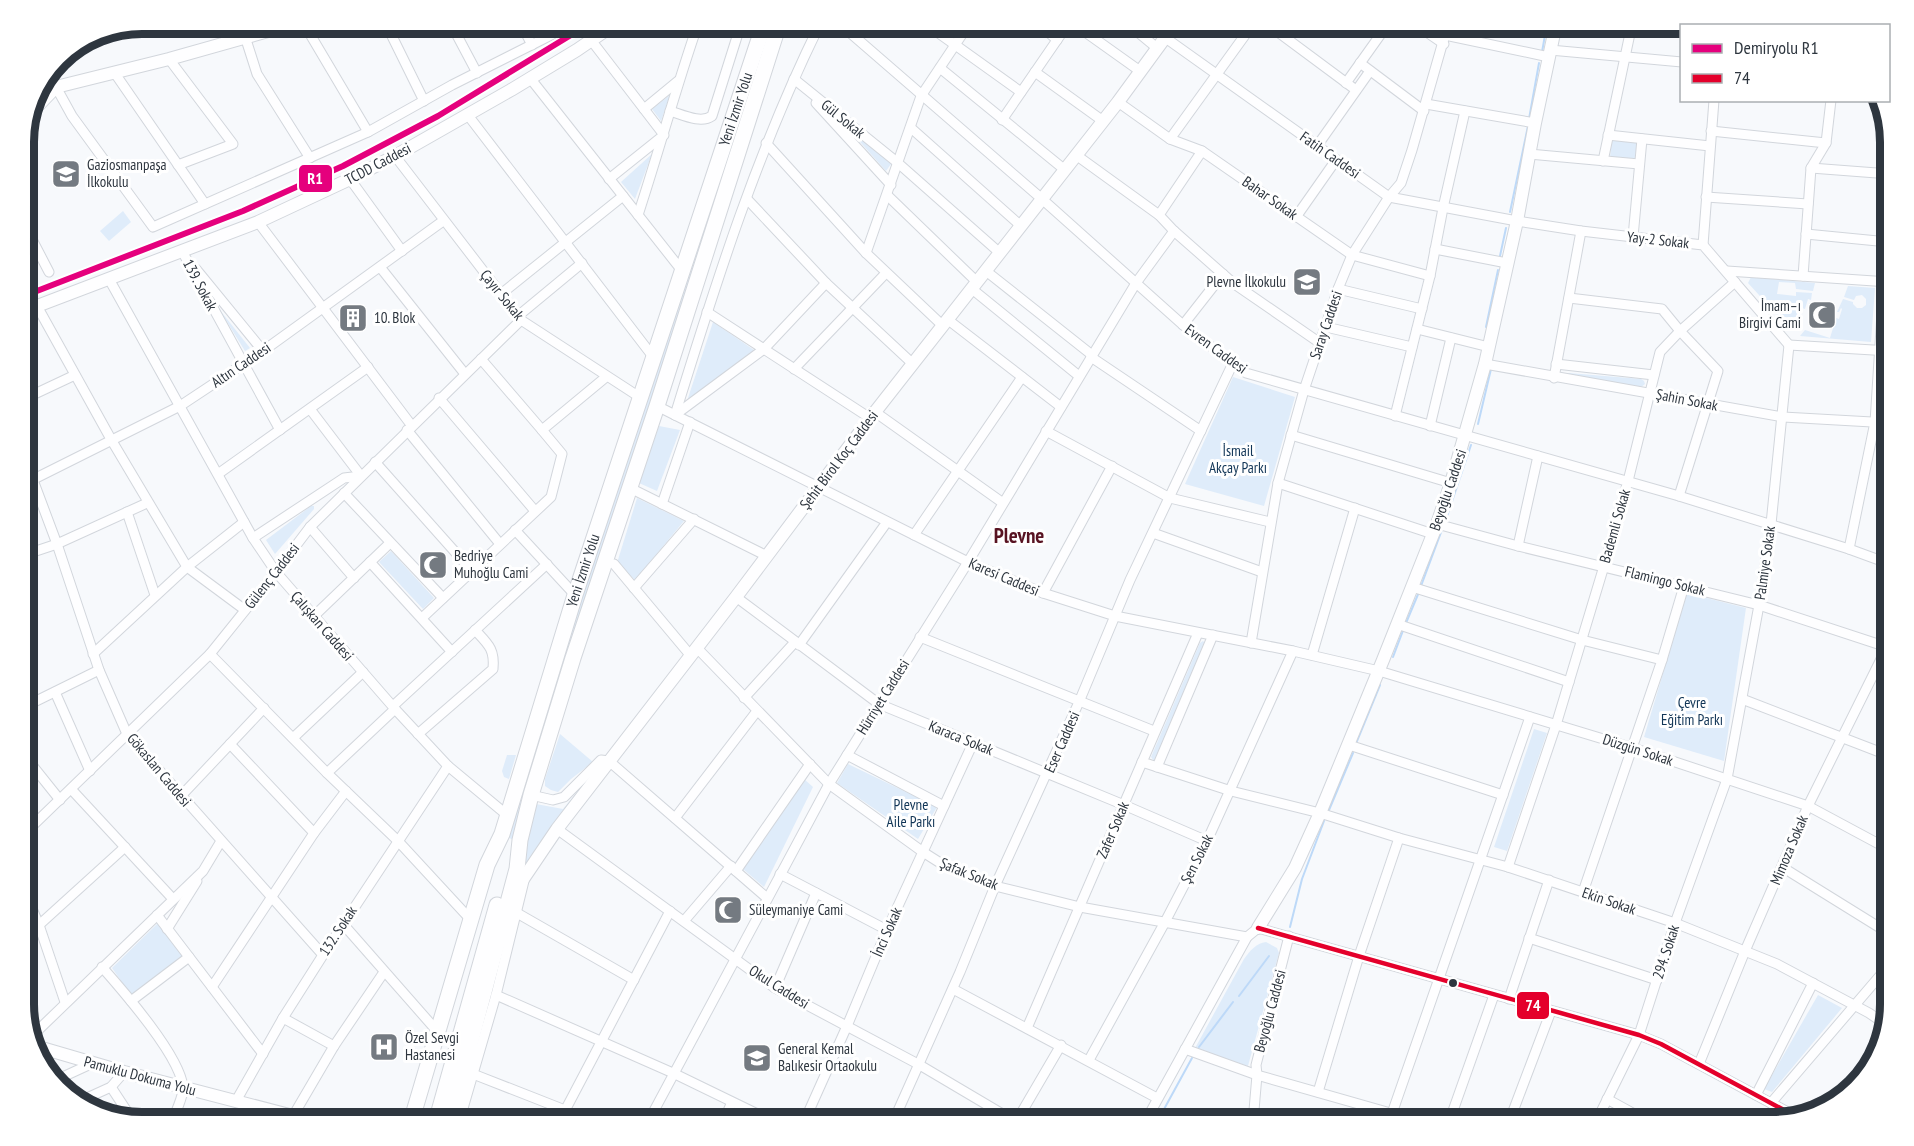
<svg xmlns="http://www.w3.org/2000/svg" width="1914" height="1146" viewBox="0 0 1914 1146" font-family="'PT Sans Narrow',sans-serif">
  <rect width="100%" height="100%" fill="#f7f9fc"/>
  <g fill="#dfecfa">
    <path d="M770 24H775L514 840 507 837 540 727Z"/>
    <path d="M670 95 661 121 652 109Z"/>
    <path d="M836 115 891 164 886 171Z"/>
    <path d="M1612 139 1637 142 1635 160 1610 157Z"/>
    <path d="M652 154 635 199 621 182Z"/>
    <path d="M123 211 131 222 109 241 100 231Z"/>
    <path d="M1751 277 1815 283 1813 291 1796 289 1795 283 1779 282 1777 294 1796 296V292L1812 293 1811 300 1808 299 1805 309 1799 307 1792 331 1748 283Z"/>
    <path d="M1848 286 1875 288 1871 342 1800 336 1805 330 1830 338 1836 318 1839 319 1842 309 1841 308 1839 312H1837L1843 299 1853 302V304L1857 308H1862L1866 305V299L1862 295 1856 296 1854 300 1844 297Z"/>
    <path d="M219 309 250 348 245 351Z"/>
    <path d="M713 322 754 350 687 401Z"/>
    <path d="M1569 373 1641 379 1644 381 1645 384 1640 388 1568 376 1567 374Z"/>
    <path d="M1233 377 1295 397 1264 506 1185 484Z"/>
    <path d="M659 426 680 430 657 491 639 483Z"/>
    <path d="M637 498 684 521 635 580 617 563Z"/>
    <path d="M311 506H314V509L275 554 266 540Z"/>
    <path d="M391 551 434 598 423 609 379 562Z"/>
    <path d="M1687 593 1746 608 1724 761 1644 737Z"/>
    <path d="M1203 641 1205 643 1155 761H1154L1151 757 1200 643Z"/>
    <path d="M1534 729 1547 733 1507 851 1494 847Z"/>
    <path d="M560 734 593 762 571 779 558 792 551 790 545 786V779Z"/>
    <path d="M507 755H516L509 779 504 777 502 771Z"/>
    <path d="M848 764 937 807 918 839 837 783Z"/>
    <path d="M804 779 813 787 764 887 743 869Z"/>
    <path d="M582 786 521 870 536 804 563 809Z"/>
    <path d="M158 923 183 956 131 995 112 968Z"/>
    <path d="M1266 942 1277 948 1279 953 1248 1066 1194 1050 1244 959C1250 951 1256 943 1266 942Z"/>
    <path d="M1818 995 1842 1008 1772 1092 1764 1089Z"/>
  </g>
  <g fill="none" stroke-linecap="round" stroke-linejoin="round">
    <g stroke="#bdd9f8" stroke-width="2">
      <path d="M1542 52 1547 24"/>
      <path d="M1529 119 1539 63"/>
      <path d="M1510 212 1528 126"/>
      <path d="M1500 256 1506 228"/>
      <path d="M1486 327 1498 270"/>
      <path d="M1478 424 1491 369"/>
      <path d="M1445 522 1471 445"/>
      <path d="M1421 586 1443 527"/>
      <path d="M1406 623 1419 592"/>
      <path d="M1393 657 1404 628"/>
      <path d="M1357 741 1380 685"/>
      <path d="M1329 810 1353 753"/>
      <path d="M1290 927 1302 879 1324 821"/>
      <path d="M1239 996 1269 956"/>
      <path d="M1199 1047 1233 1002"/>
      <path d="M1157 1122 1192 1058"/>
    </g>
    <g stroke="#d2d6dc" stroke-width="11">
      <g id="minor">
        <path d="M241 24 257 74 310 158"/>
        <path d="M304 24 368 132"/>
        <path d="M386 24 424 101"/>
        <path d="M451 24 477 73"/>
        <path d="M521 24 532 45"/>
        <path d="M840 24 1042 199 1183 325 1246 373 1679 496 1849 549 1890 564"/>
        <path d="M926 24 1021 92"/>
        <path d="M1039 24 1057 40"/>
        <path d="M1074 24 1140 71"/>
        <path d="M1128 24 1157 48"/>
        <path d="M1146 24 1389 197 1517 221 1581 231 1703 245 1789 345"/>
        <path d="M1267 24 1356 90"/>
        <path d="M1415 24 1444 44"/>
        <path d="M1722 26V24"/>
        <path d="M1445 35 1549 57"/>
        <path d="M591 40 664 135 609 179"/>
        <path d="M1550 50 1682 62"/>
        <path d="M169 59 233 144 178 165"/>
        <path d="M1360 63 1424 111"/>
        <path d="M940 68 1065 170"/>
        <path d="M50 71 56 87 72 116 153 227 368 132 452 85 567 27 569 24"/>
        <path d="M114 72 205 204"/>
        <path d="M1035 72 1103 121"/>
        <path d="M530 78 683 272"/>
        <path d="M794 79 898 163 1000 253"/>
        <path d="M1346 83 1388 24"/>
        <path d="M1118 102 1170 139 1202 151 1352 255 1430 276"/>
        <path d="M816 103 891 185"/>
        <path d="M1426 104 1535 123"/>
        <path d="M644 109 678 81"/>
        <path d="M670 111C683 115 701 124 712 116L741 24"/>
        <path d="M467 114 654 358"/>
        <path d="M1002 120 1068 24"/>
        <path d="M911 128 1021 226"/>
        <path d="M1711 131 1826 143"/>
        <path d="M1608 135 1710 146"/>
        <path d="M1170 139 1253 24"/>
        <path d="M766 143 866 253 942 325"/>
        <path d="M1317 146 1370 71"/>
        <path d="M1529 154 1639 164"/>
        <path d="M1076 155 1159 215 1174 231 1233 283 1320 343"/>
        <path d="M395 156 521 320 641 398"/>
        <path d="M1603 161 1632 24"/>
        <path d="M1811 168 1890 174"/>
        <path d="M350 179 402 251"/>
        <path d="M887 195 977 282"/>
        <path d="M1706 197 1808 204"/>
        <path d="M747 199 826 283 913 364"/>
        <path d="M638 215C659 151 676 87 698 24"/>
        <path d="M1159 215 1202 151"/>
        <path d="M1296 217 1336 160"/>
        <path d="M258 222 412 426"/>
        <path d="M24 224 49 272"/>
        <path d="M1806 234 1888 242"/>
        <path d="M1633 237 1642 139"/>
        <path d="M1703 245 1714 100"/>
        <path d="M1435 249 1507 263"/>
        <path d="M182 251 280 430"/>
        <path d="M866 253 921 96 969 24"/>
        <path d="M380 267 465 374"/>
        <path d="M196 269 263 351"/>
        <path d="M986 271 1092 355"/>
        <path d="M1727 271 1889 282"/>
        <path d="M1803 276 1811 168 1826 143 1831 100"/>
        <path d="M109 279 253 538 276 572 395 709 448 766 507 815"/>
        <path d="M972 289 1079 376"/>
        <path d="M1338 289 1422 309"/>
        <path d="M501 294 623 196"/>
        <path d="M1569 298 1662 309 1680 331 1718 371 1679 496"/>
        <path d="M37 306 112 441 187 567 245 610"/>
        <path d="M707 312 870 418"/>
        <path d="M518 316 582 263"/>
        <path d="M947 319 1061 407"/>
        <path d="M1183 325 1223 274"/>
        <path d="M1326 327 1412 347"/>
        <path d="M1417 329 1489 347"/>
        <path d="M1789 345 1890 351"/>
        <path d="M1091 357 1201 431"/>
        <path d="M481 359 542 430"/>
        <path d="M1485 364 1783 417 1890 423"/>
        <path d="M1556 364 1654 375"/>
        <path d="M794 369 886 273"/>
        <path d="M1554 378 1581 231"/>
        <path d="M439 398 535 511"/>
        <path d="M24 399 75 375"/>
        <path d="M657 406 968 562 1043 593 1115 616 1293 651 1379 671 1633 748 1808 806 1890 850"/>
        <path d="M310 409 361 476"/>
        <path d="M875 412 1003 503"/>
        <path d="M675 415C716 282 758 149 820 24"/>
        <path d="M675 415 764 349 826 283"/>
        <path d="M1395 416 1430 276 1443 208 1465 111"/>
        <path d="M1430 426 1451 338"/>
        <path d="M407 430 500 544"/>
        <path d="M1046 431 1170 498 1270 522"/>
        <path d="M1291 435 1451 483"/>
        <path d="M375 462 472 571"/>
        <path d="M218 474 368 367"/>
        <path d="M33 480 57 544 99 670 127 734 323 955"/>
        <path d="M1278 483 1433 534"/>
        <path d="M24 484 180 406 263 351 443 221"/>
        <path d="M630 488 767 556"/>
        <path d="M344 493 443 598"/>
        <path d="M662 504 690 422"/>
        <path d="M127 512 155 595"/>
        <path d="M1437 524 1518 546 1759 605 1890 648"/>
        <path d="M310 527 354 578"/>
        <path d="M515 530 575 595"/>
        <path d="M1153 533 1262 572"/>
        <path d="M914 535 1022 377"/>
        <path d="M253 538 344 478 361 476"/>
        <path d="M1518 546 1538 456"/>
        <path d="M1849 549 1875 422 1884 282 1890 229"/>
        <path d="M24 555 57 544 147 503"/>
        <path d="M370 562 452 652"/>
        <path d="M614 564 691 656"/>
        <path d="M1412 587 1582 640 1662 660 1583 892"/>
        <path d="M634 588 694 519"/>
        <path d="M1043 593 1112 466"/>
        <path d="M736 597 879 704 1124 805 1207 841"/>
        <path d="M314 616 390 543"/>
        <path d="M422 618 551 497 562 454 542 430 606 377"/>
        <path d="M1397 624 1569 682"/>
        <path d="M920 637 1154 731"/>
        <path d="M1251 643 1278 483 1304 390 1338 289 1352 255 1389 197 1401 183 1412 150 1448 24"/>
        <path d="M799 645 887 522"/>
        <path d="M697 648 829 784 923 852 945 866 995 886 1080 907 1247 937"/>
        <path d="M93 654 187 567 244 522"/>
        <path d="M210 654 327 773 398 841 471 920"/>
        <path d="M1312 655 1355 508"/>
        <path d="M1662 660 1684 586"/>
        <path d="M1876 670 1890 676"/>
        <path d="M24 684 31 704"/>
        <path d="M55 692 90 771"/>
        <path d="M744 698 795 642"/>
        <path d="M1742 699 1890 756"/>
        <path d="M393 706 547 564"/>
        <path d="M24 707 99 670"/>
        <path d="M418 734 493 669C495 649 488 644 475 630"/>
        <path d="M293 738 363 672"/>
        <path d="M230 744 314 833"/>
        <path d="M1349 745 1503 795"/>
        <path d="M24 755 60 800"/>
        <path d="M847 755 944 806"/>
        <path d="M1142 762 1231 791 1320 813 1399 838 1508 867 1675 923 1777 964 1869 1013 1885 1024"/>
        <path d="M1157 767 1213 635"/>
        <path d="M327 773 395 709"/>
        <path d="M71 789 173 899"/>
        <path d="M531 795 553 800 564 797 601 760 609 761 767 898"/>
        <path d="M181 796 264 708"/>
        <path d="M675 818 757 711"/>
        <path d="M557 829 775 988 918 1064 1016 1122"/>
        <path d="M24 834 210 654 276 572 310 527 521 320"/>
        <path d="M1508 867 1556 725 1604 566 1628 481 1660 352 1680 331 1735 282"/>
        <path d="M1782 867 1890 934"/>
        <path d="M736 871 810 764"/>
        <path d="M780 874 887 930"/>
        <path d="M24 890 39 925 65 1002"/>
        <path d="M517 913 634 980"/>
        <path d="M157 915 263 1054"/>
        <path d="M684 921 731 866"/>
        <path d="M343 924 437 1031"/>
        <path d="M39 925 125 847"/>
        <path d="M167 929 197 881"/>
        <path d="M1529 938 1657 980"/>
        <path d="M102 967C124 992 180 1056 183 1087 184 1094 175 1115 171 1122"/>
        <path d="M212 987 314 833 346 791"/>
        <path d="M775 988 816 893"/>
        <path d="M953 989 1157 1098"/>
        <path d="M496 995 673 1073 774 1122"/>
        <path d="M1509 999 1549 880"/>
        <path d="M131 1001 189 957"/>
        <path d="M283 1018 334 1046"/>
        <path d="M1027 1028 1198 633"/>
        <path d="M32 1036 203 871 221 841"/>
        <path d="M1185 1049 1257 1075 1422 1122"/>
        <path d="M1089 1060 1165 922 1207 841 1293 651"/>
        <path d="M1699 1064 1745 951 1808 806 1890 641"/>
        <path d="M473 1074 565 1110"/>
        <path d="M56 1080 93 1063"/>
        <path d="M111 1087 132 1119"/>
        <path d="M1318 1092 1359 956 1399 838"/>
        <path d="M1756 1095 1813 983"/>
        <path d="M1607 1099 1649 1122"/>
        <path d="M236 1101 283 1018 323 955 448 766"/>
        <path d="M78 1102 111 1087 124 1072"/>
        <path d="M1771 1103 1890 964"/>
        <path d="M293 1116 334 1046 384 972"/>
        <path d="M257 1122 269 1110"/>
        <path d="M459 1122 496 995 524 881"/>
        <path d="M559 1122 670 911"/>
        <path d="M648 1122 829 784 968 562 1136 283 1174 231"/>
        <path d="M723 1122 732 1102"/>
        <path d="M804 1122 847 1026 887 930 973 743"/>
        <path d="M893 1122 960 972 995 886 1079 702 1130 580 1233 363"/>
        <path d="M1016 1122 1061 1045"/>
        <path d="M1145 1122 1247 937 1258 928 1639 1035 1661 1044 1795 1116"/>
        <path d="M1253 1122 1257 1075 1256 1065 1289 936"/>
        <path d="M1389 1122 1530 717"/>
        <path d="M1449 1122 1494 995"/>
        <path d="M1509 1122 1551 1011"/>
        <path d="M1596 1122 1639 1035 1675 923 1727 779 1759 605 1771 524 1789 345"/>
      </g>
    </g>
    <g stroke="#d2d6dc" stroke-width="14">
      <g id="secondary">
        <path d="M30 114 56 87 169 59 293 24"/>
        <path d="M24 311 258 222 350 179 395 156 511 90 577 50 615 24"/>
        <path d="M513 894 557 829 736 597 875 412 1118 102 1175 24"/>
        <path d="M1258 928 1295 868 1320 813 1383 660 1437 524 1451 483 1485 364 1517 221 1535 123 1556 24"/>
        <path d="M35 1046 124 1072 316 1122"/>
      </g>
    </g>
    <g stroke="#d2d6dc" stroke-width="17">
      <g id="trunk">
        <path id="s1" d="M411 1122 487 865 502 834 575 595 764 24"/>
        <path d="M436 1122 497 905"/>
        <path d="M449 1122 517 869 520 840 531 795 573 658 657 406 779 24"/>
      </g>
    </g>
    <use href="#minor" stroke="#fefeff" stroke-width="9"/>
    <use href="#secondary" stroke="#fefeff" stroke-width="12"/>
    <use href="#trunk" stroke="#fefeff" stroke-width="15"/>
    <g stroke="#fff" stroke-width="9">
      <path id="bus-1" d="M1258 928 1639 1035 1661 1044 1795 1116"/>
    </g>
    <use href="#bus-1" stroke="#e4002b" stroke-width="4.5"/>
    <g stroke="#fff" stroke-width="10">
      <path id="rail-1" d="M24 296 243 211 343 166 438 116 589 24"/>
    </g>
    <use href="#rail-1" stroke="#e5007d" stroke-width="6"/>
  </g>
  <defs>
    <g id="school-square" transform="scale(1.5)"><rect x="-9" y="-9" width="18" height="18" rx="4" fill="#747a81" stroke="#fff"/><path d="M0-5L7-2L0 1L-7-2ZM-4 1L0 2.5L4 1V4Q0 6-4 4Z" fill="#fff"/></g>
    <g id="mosque-square" transform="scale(1.5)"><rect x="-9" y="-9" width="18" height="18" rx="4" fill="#747a81" stroke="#fff"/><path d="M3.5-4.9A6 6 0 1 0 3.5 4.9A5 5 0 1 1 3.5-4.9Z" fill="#fff"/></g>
    <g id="building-square" transform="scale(1.5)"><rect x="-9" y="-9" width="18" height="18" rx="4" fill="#747a81" stroke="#fff"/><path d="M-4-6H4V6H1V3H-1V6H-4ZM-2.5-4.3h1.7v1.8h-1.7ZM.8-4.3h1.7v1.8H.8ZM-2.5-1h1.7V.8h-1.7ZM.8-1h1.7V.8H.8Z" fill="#fff"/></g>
    <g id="hospital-square" transform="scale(1.5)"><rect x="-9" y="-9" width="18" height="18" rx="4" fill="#747a81" stroke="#fff"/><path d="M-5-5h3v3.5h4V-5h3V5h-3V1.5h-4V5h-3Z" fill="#fff"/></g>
  </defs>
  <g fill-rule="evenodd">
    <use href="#school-square" x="66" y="174"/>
    <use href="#school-square" x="1307" y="282"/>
    <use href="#mosque-square" x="1822" y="315"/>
    <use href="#building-square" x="353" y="318"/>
    <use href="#mosque-square" x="433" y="565"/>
    <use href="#mosque-square" x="728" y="910"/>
    <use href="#hospital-square" x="384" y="1047"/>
    <use href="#school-square" x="757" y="1058"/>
  </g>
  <circle fill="#2e363f" stroke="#fff" stroke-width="2" cx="1453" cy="983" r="5"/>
  <g text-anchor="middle" stroke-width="6" stroke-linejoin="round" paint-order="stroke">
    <g font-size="15" fill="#2e363f" stroke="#fff">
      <text dy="5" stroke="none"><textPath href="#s1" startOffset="1064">Yeni İzmir Yolu</textPath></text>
      <text transform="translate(843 119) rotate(39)" y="5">Gül Sokak</text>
      <text transform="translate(1330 155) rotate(35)" y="5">Fatih Caddesi</text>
      <text transform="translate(378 164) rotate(-28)" y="5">TCDD Caddesi</text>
      <text transform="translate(1270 198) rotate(35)" y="5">Bahar Sokak</text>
      <text transform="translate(1658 240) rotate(6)" y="5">Yay-2 Sokak</text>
      <text transform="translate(200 285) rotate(62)" y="5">139. Sokak</text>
      <text transform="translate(502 295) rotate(51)" y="5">Çayır Sokak</text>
      <text transform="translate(1326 325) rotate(-71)" y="5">Saray Caddesi</text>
      <text transform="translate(1216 349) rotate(36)" y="5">Evren Caddesi</text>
      <text transform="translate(241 365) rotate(-34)" y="5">Altın Caddesi</text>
      <text transform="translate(1687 400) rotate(11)" y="5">Şahin Sokak</text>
      <text transform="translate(839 460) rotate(-53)" y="5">Şehit Birol Koç Caddesi</text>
      <text transform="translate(1448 490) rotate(-71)" y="5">Beyoğlu Caddesi</text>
      <text transform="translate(1615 526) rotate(-74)" y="5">Bademli Sokak</text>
      <text transform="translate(1765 563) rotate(-82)" y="5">Palmiye Sokak</text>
      <text dy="5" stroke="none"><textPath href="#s1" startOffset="578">Yeni İzmir Yolu</textPath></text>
      <text transform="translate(272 576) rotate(-52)" y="5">Gülenç Caddesi</text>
      <text transform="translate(1004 577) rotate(23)" y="5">Karesi Caddesi</text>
      <text transform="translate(1665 581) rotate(14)" y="5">Flamingo Sokak</text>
      <text transform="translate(322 626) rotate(49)" y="5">Çalışkan Caddesi</text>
      <text transform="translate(883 697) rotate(-58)" y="5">Hürriyet Caddesi</text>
      <text transform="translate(961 738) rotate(22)" y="5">Karaca Sokak</text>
      <text transform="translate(1062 742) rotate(-66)" y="5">Eser Caddesi</text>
      <text transform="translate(1638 750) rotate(18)" y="5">Düzgün Sokak</text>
      <text transform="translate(159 770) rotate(50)" y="5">Gökaslan Caddesi</text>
      <text transform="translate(1113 830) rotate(-67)" y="5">Zafer Sokak</text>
      <text transform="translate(1789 850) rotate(-67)" y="5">Mimoza Sokak</text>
      <text transform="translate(1197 859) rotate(-63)" y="5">Şen Sokak</text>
      <text transform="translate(969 874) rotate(22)" y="5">Şafak Sokak</text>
      <text transform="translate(1609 901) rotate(19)" y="5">Ekin Sokak</text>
      <text transform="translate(338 931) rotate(-57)" y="5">132. Sokak</text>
      <text transform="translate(887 932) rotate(-66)" y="5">İnci Sokak</text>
      <text transform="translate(1666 952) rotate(-72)" y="5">294. Sokak</text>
      <text transform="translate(779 987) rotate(32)" y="5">Okul Caddesi</text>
      <text transform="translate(1270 1011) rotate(-75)" y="5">Beyoğlu Caddesi</text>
      <text transform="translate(140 1076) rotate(15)" y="5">Pamuklu Dokuma Yolu</text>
    </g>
    <g font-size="15" fill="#2e363f" stroke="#fff" text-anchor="start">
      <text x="87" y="170">Gaziosmanpaşa<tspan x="87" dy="17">İlkokulu</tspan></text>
      <text x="1286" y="287" text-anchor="end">Plevne İlkokulu</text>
      <text x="1801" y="311" text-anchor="end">İmam–ı<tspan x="1801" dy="17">Birgivi Cami</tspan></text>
      <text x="374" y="323">10. Blok</text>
      <text x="454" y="561">Bedriye<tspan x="454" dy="17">Muhoğlu Cami</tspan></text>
      <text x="749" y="915">Süleymaniye Cami</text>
      <text x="405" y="1043">Özel Sevgi<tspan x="405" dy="17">Hastanesi</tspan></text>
      <text x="778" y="1054">General Kemal<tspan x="778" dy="17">Balıkesir Ortaokulu</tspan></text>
    </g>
    <g font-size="15" fill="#113556" stroke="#fff">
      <text x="1238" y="456">İsmail<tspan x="1238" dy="17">Akçay Parkı</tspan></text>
      <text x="1692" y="708">Çevre<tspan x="1692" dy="17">Eğitim Parkı</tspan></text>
      <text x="911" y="810">Plevne<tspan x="911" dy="17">Aile Parkı</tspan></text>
    </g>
    <g font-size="21" font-weight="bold" fill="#581322" stroke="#fff">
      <text x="1019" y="543">Plevne</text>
    </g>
  </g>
  <path d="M0 0H1914V1146H0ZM142 34H1772A108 108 0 0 1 1880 142V1004A108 108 0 0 1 1772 1112H142A108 108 0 0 1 34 1004V142A108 108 0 0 1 142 34Z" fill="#fff" fill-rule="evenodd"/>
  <path fill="none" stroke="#2e363f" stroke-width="8" d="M142 34H1772A108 108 0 0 1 1880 142V1004A108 108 0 0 1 1772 1112H142A108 108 0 0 1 34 1004V142A108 108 0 0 1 142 34Z"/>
  <g stroke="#fff" stroke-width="2">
    <rect x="298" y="164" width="35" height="29" rx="6" fill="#e5007d"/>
    <rect x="1516" y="991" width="34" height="29" rx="6" fill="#e4002b"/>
  </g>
  <g font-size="16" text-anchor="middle" font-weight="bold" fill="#fff">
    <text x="315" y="184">R1</text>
    <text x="1533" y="1011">74</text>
  </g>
  <rect x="1680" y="24" width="210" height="78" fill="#ffffff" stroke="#abafb2" stroke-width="1.5"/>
  <rect x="1692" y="44" width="30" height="9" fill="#e5007d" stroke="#abafb2" stroke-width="1.5"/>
  <text x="1734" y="54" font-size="18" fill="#2e363f">Demiryolu R1</text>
  <rect x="1692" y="74" width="30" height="9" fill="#e4002b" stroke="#abafb2" stroke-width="1.5"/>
  <text x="1734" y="84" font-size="18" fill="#2e363f">74</text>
</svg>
